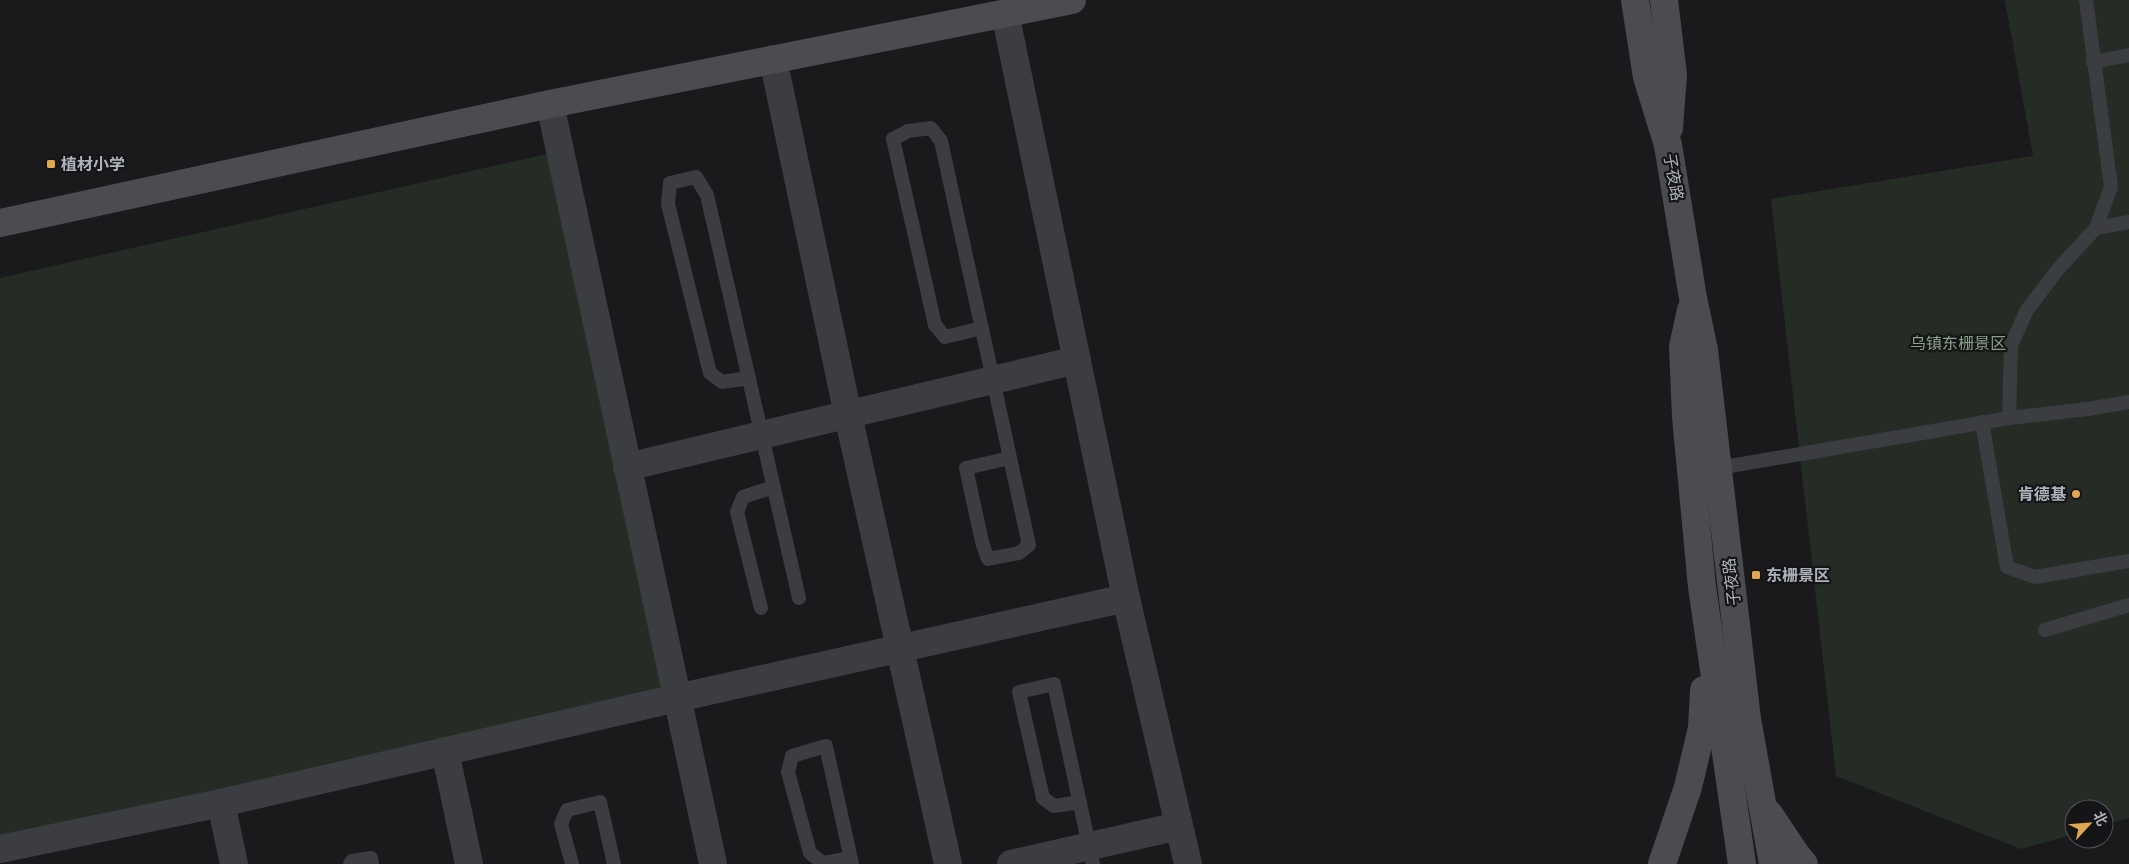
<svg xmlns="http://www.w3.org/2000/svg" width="2129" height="864" viewBox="0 0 2129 864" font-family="'Space Grotesk','Noto Sans SC',sans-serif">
  <rect width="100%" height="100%" fill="#1a1a1c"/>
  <g fill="#252c25">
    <path d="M2005 0H2129V818L2104 825V809H2074V834L2021 849 1836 776 1771 199 2033 156Z"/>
    <path d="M560 151 677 698 0 849V278Z"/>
  </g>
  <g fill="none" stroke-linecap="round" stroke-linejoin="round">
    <g stroke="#3c3d41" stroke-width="14">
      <path d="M2093 62 2129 55"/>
      <path d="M2096 228 2129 222"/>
      <path d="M982 328 945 337 935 325 893 139 908 131 931 128 941 141 1029 545 1019 553 988 559 982 542 966 468 1010 458"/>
      <path d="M749 378 722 382 710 373 668 204 670 183 696 177 707 195C738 329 769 463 799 598"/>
      <path d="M2009 418 2011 345 2027 310 2059 268 2096 228 2111 187 2086 0"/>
      <path d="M1982 422 2007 567 2035 577 2129 561"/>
      <path d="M1713 469 2009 418 2088 409 2129 402"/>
      <path d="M761 608 737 512 743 497 774 487"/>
      <path d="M2045 630 2129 605"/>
      <path d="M1080 802 1054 806 1043 798 1019 692 1054 684 1093 864"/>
      <path d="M851 858 823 863 810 853 788 772 792 756 826 746 852 864"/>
      <path d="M350 864 352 861 371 858 372 864"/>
      <path d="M572 864 561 824 567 810 600 802 614 864"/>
    </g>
    <g stroke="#3c3d41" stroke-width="28">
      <path d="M1005 13 1126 598 1188 864"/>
      <path d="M773 59 848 415 948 864"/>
      <path d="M550 104 713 864"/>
      <path d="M627 467 1077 360"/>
      <path d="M445 751 469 864"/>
      <path d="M221 803 234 864"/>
      <path d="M0 849 221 803 677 698 1126 598"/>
      <path d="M1011 864 1179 826"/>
    </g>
    <g stroke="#4a4c50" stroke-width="28">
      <path d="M1635 0 1647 77 1668 145 1693 298 1704 350 1747 719 1773 864"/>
      <path d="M1664 0 1673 75 1669 128"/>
      <path d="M0 223 550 104 1072 0"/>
      <path d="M1691 310 1683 347 1686 417 1702 587 1742 864"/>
      <path d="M1769 814 1795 853 1804 864"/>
      <path d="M1662 864 1688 787 1702 728 1704 690"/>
    </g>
  </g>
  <g fill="#dfa74f" stroke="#151517" stroke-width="2">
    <rect x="46" y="159" width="10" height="10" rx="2.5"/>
    <circle cx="2076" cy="494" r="5"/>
    <rect x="1751" y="570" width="10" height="10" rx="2.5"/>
  </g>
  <g text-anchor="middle" stroke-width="4.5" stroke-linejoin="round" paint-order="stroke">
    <g font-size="16" font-weight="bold" fill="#aeb2ba" stroke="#151517" text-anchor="start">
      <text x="61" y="170">植材小学</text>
      <text x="2066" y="500" text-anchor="end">肯德基</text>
      <text x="1766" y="581">东栅景区</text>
    </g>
    <g font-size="16" fill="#aeb2ba" stroke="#151517">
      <text transform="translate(1674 177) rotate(80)" y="6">子夜路</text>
      <text transform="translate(1731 582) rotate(-97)" y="6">子夜路</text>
    </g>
    <g font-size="16" fill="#88a388" stroke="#151517">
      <text x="1958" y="349">乌镇东栅景区</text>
    </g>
  </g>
  <g transform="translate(2089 824) rotate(64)"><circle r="24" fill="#151517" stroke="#525458"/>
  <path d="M0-4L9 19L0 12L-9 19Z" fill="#dfa74f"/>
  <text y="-8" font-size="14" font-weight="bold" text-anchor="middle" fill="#aeb2ba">北</text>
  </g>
</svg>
